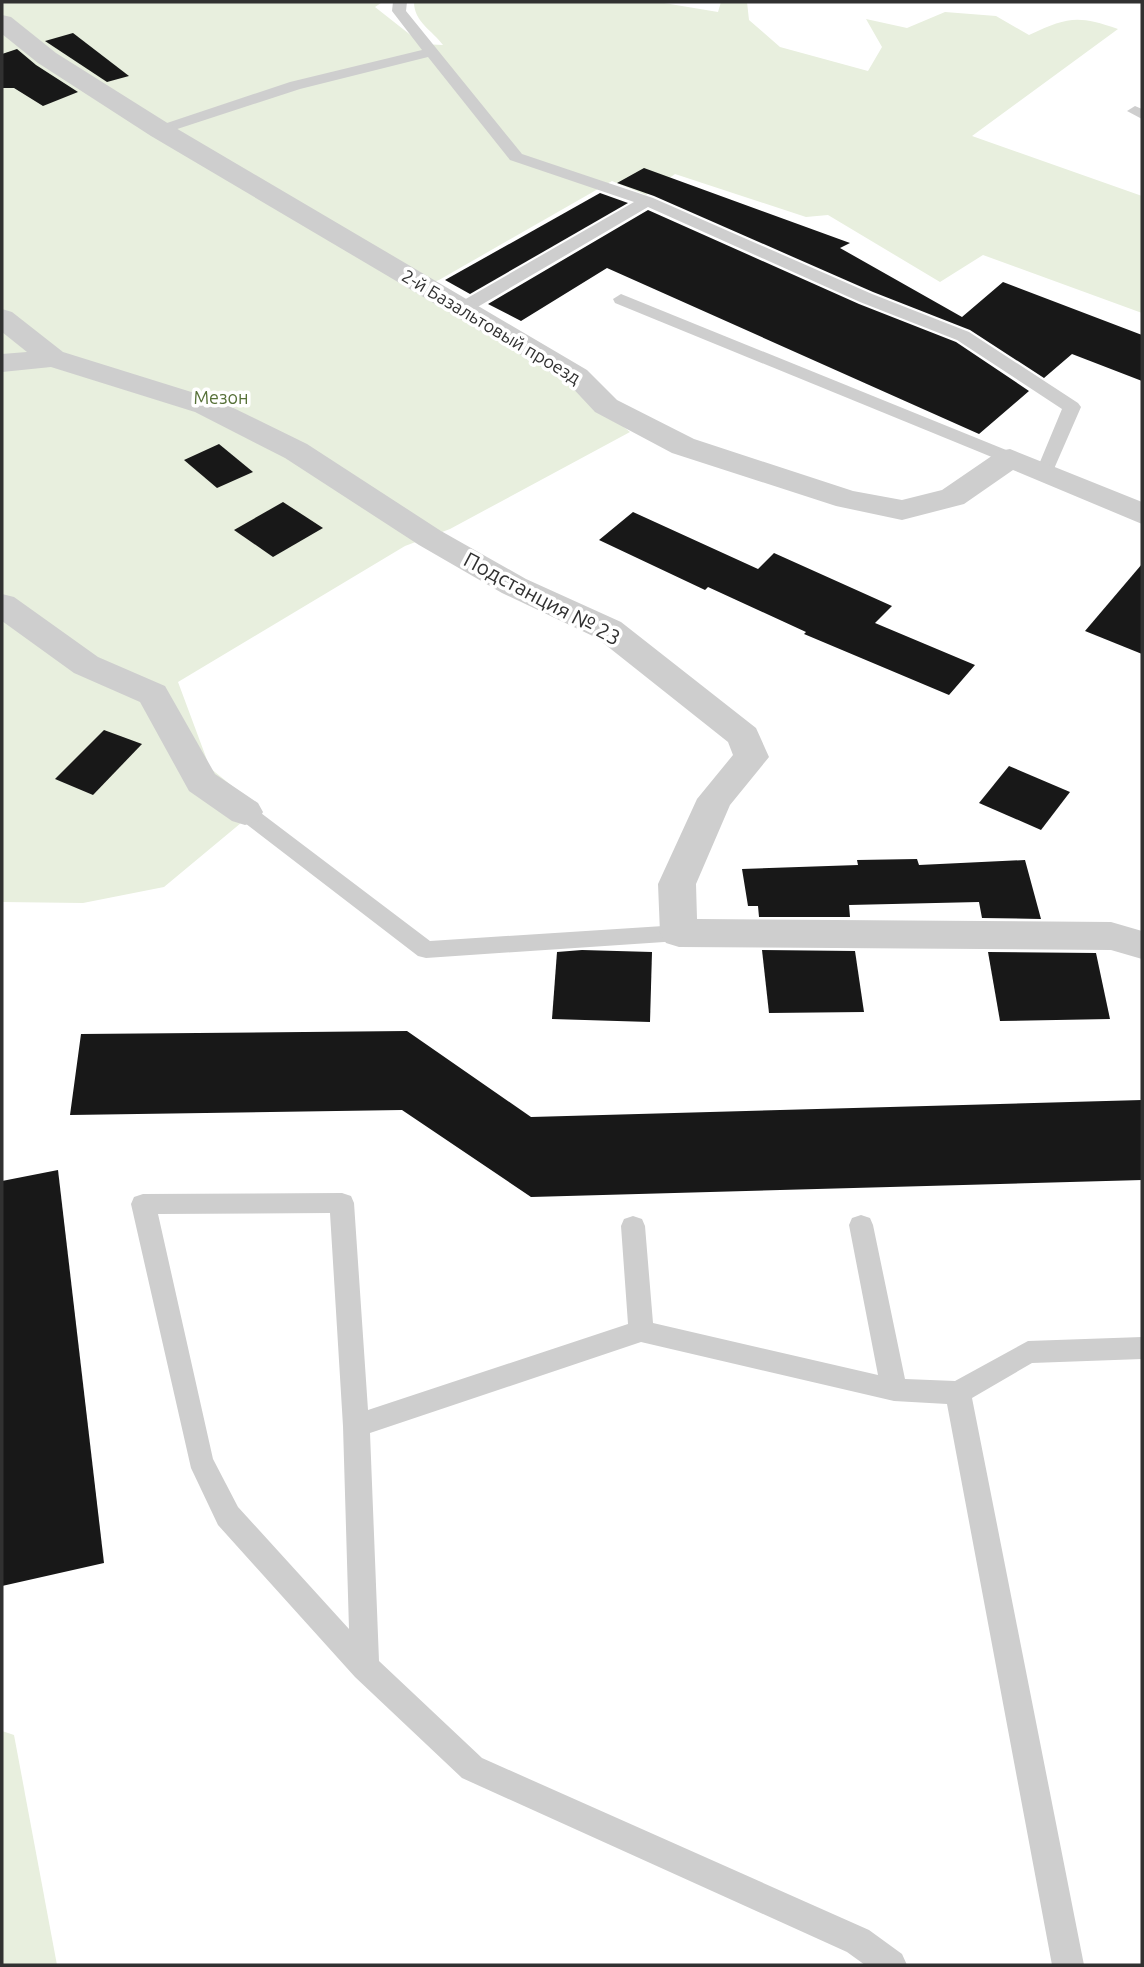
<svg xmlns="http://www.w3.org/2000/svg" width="1144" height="1967" viewBox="0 0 1144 1967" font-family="Ubuntu,sans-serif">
  <rect width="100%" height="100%" fill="#fff"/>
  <g fill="#e8efde">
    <path d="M2 2H379L381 3 375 7 422 44 443 45C433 31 414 22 414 2H658L718 12 721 2H747L749 20 780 47 868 71 882 47 866 19 907 28 945 12 996 16 1029 35C1068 17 1077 15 1118 29L972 136 1142 196V313L983 255 940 282 828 215 806 217 675 174 646 195 612 181 439 280 413 289 566 380 630 432 450 529 405 546 178 682 210 768 259 808 164 887 83 903 2 902Z"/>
    <path d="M2 1731 14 1735 57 1965H2Z"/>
  </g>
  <g fill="#181818">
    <path d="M73 33 129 76 107 82 45 41Z"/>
    <path d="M17 49 36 65 78 92 43 106 14 88H2V54Z"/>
    <path d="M644 168 850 243 840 248 962 317 1003 282 1142 335V381L1072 354 1044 378 970 330 873 292 654 196 617 183Z"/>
    <path d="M600 193 628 203 470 294 445 280Z"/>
    <path d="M648 210 859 304 956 342 1029 391 979 434 607 268 521 321 488 304Z"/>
    <path d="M219 444 253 472 217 488 184 460Z"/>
    <path d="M283 502 323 528 273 557 234 530Z"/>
    <path d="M633 512 758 569 774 553 892 606 875 623 975 665 949 695 804 634 806 632 708 587 705 590 599 540Z"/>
    <path d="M1142 564V654L1085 631Z"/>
    <path d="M104 730 142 744 93 795 55 779Z"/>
    <path d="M1009 766 1070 792 1041 830 979 803Z"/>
    <path d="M917 859 919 865 1025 860 1041 919 982 918 979 902 849 905 850 917H759L758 906H748L742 869 858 865 857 860Z"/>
    <path d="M582 950 652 952 650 1022 552 1019 557 952Z"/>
    <path d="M762 950 855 951 864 1012 769 1013Z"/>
    <path d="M988 952 1096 953 1110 1019 1000 1021Z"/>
    <path d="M407 1031 531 1117 1142 1100V1180L531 1197 402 1110 70 1115 81 1034Z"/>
    <path d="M58 1170 104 1563 2 1586V1181Z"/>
  </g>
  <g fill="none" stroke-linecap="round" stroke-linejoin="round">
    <g fill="#cecece" fill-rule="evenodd">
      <path d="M393 2H407L406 11 522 154 653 198 872 294 969 332 1078 403 1081 407 1050 478H1038L1035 474 1062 409 957 340 860 302 648 207 469 312H457L455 308 457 304 634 202 510 160 428 57 300 89 165 133H155L152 130 155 127 290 82 422 50 392 11Z"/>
      <path d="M1135 106 1142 109V119L1127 111Z"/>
      <path d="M621 294 1016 454 1019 458 1010 463 1004 462 615 303 613 299Z"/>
      <path d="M245 804 253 807 430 941 679 925 687 927 690 933 687 939 679 941 426 958 418 956 237 817 234 812 237 807Z"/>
      <path d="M342 1193 351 1196 354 1203 368 1410 628 1324 621 1226 624 1219 633 1216 642 1219 645 1226 653 1323 878 1375 849 1225 852 1218 861 1215 870 1218 873 1225 905 1379 955 1381 1028 1341 1142 1337V1359L1032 1363 972 1398 1084 1965H1052L947 1404 894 1401 641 1342 370 1433 379 1661 482 1758 869 1930 902 1954 907 1965H865L847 1952 462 1778 355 1677 218 1525 191 1468 131 1204 134 1197 143 1194ZM330 1213 343 1426 349 1629 238 1507 213 1459 158 1214Z"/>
    </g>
    <g fill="#cecece" fill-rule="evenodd">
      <path d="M2 15 11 17 56 53 169 124 587 370 617 400 694 439 853 491 902 500 942 490 999 451 1010 449 1142 502V524L1013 470 964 504 902 520 836 506 672 453 595 412 567 382 151 136 38 63 2 34Z"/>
      <path d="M2 309 12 312 63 352 217 400 307 444 441 531 526 579 621 622 756 728 769 757 730 805 696 884 697 919 1111 922 1142 931V959L1111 950 679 947 666 943 660 933 658 884 697 799 733 755 728 742 597 638 502 593 419 545 285 458 195 412 51 367 2 372V354L27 352 2 332Z"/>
      <path d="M2 594 14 597 98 657 165 686 215 774 258 803 263 812 258 821 245 825 232 821 189 791 140 702 74 673 2 621Z"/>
    </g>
  </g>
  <g text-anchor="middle" stroke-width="7" stroke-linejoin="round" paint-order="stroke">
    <g font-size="18" fill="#313131" stroke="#fff">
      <text transform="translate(491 327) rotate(31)" y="6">2-й Базальтовый проезд</text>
    </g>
    <g font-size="18" fill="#577139" stroke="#fff">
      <text x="221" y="404">Мезон</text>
    </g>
    <g font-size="21" fill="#313131" stroke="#fff">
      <text transform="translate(542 599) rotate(28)" y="7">Подстанция № 23</text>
    </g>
  </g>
  <rect width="1144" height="1967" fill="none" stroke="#313131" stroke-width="7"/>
</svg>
